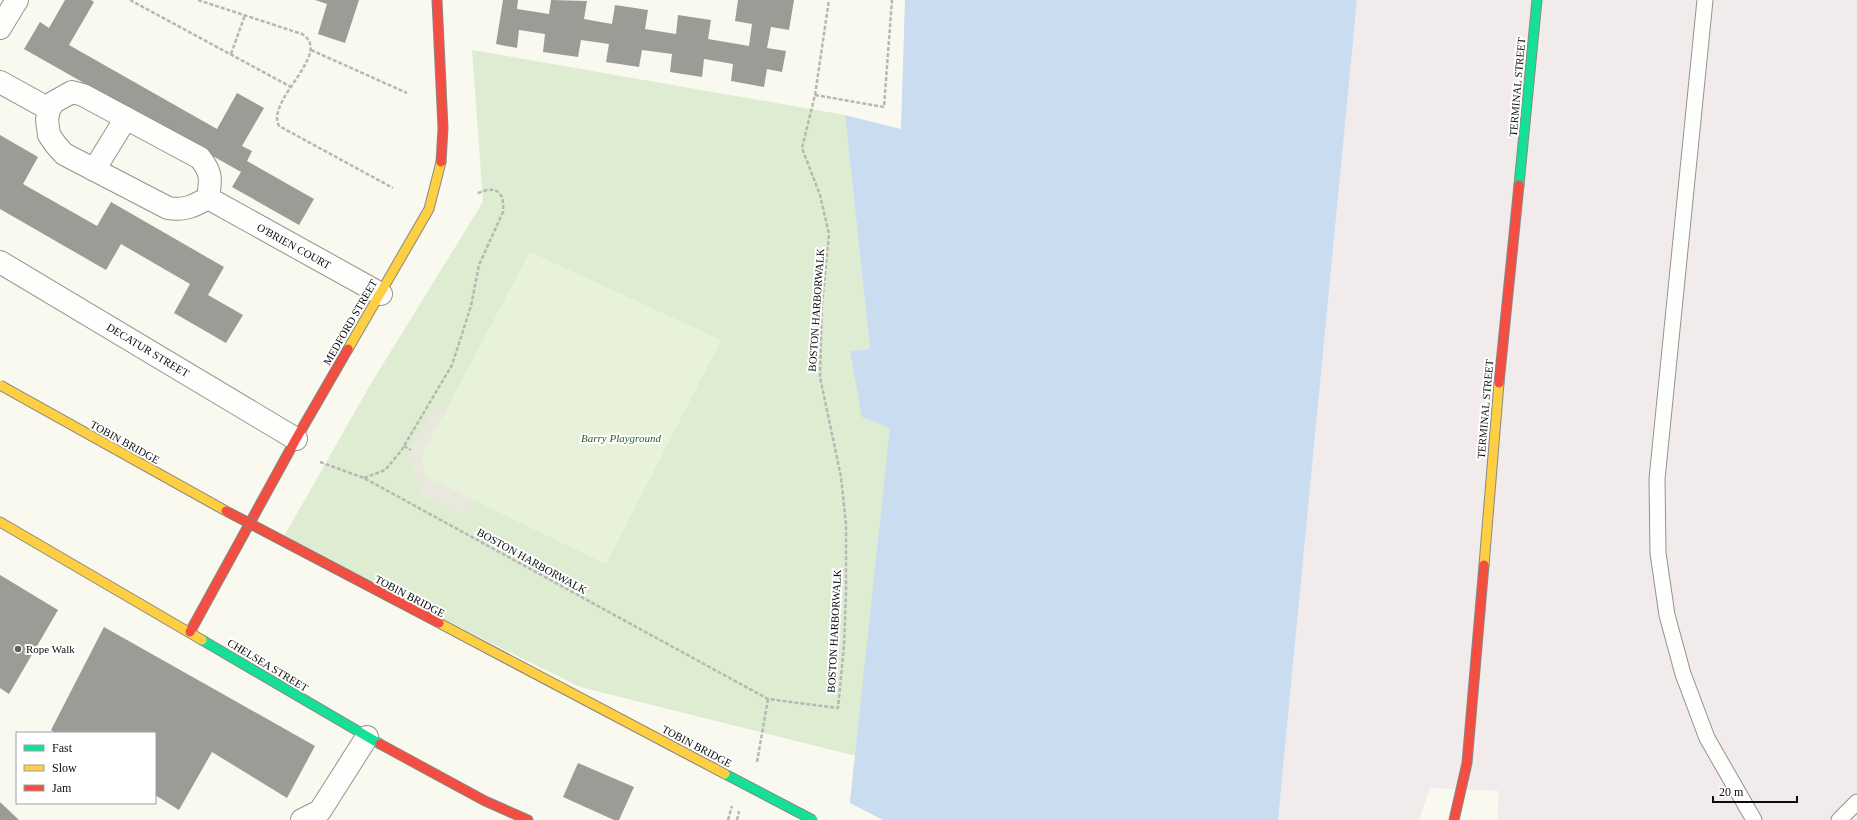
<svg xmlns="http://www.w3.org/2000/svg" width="1857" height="820" viewBox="0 0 1857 820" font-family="Georgia,serif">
  <rect width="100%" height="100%" fill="#f9f9f0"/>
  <path fill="#f1ebec" d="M1357 0H1857V820H1497L1499 791 1430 788 1419 820H1278Z"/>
  <path fill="#deedd2" d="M472 50 845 115 870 349 850 351 891 427 856 756 580 687 282 540 370 385 483 202Z"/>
  <path fill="#e8f2db" d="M530 252 721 340 606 564 426 477 421 457Z"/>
  <path fill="#e9e8dc" d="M435 405 446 410 421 457 426 477 475 501 467 517 422 497 408 454Z"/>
  <path fill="#c9dcf0" d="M905 0H1357L1278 820H848L890 428 862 417 850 351 870 349 845 115 901 129Z"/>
  <path fill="#f9f9f0" d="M848 802 883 820H846Z"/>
  <g fill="#9c9b96">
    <path d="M65 0H91L94 2 69 45 217 129 237 93 264 108 242 146 252 151 247 161 314 199 299 225 232 187 241 172 24 49 40 22 49 28Z"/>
    <path d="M315 0H359L345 43 318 34 327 4Z"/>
    <path d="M503 0H518L517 9 549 14 551 0 587 1 584 19 612 24 615 5 648 10 645 29 676 34 678 15 711 20 708 39 749 46 752 24 735 21 738 0H794L789 30 771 27 767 48 786 51 782 72 767 69 764 87 731 81 733 64 704 59 702 77 670 72 672 54 642 50 639 67 606 62 609 44 581 40 578 57 543 52 545 34 519 30 517 48 496 44Z"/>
    <path d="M0 135 38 157 23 184 97 226 111 202 224 267 208 295 243 315 226 343 174 313 190 284 121 244 106 270 0 209Z"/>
    <path d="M0 575 58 610 9 694 0 688Z"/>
    <path d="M104 627 315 746 287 798 212 752 179 810 155 795V733H55L51 730Z"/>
    <path d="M578 763 634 787 619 820H614L563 797Z"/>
    <path d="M0 802 19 820H0Z"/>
  </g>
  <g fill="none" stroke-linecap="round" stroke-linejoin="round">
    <g stroke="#93938f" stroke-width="17">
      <g id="lane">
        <path d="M1705 0 1657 479 1658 553 1667 615 1683 674 1707 738 1754 820"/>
        <path d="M1839 820 1857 802"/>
      </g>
    </g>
    <g stroke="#93938f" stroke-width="24">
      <g id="street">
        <path d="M0 28 17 0"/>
        <path d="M0 82 49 109"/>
        <path d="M72 92 83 95 200 158C212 173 211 179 208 198 194 206 184 211 168 208L64 154 56 145 49 135 47 120 49 109 54 102Z"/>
        <path d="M94 170 126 118"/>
        <path d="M208 198 381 294"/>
        <path d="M0 262 296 439"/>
        <path d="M302 820 320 811 367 737"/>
      </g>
    </g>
    <g stroke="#898985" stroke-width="11">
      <g id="fast">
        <path d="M1519 185 1537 0"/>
        <path d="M202 640 380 744"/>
      </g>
    </g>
    <g stroke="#898985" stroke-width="11">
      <g id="slow">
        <path d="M348 349 429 209 441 162"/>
        <path d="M0 522 202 640"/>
        <path d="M1484 565 1499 383"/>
      </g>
    </g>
    <g stroke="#898985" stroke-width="11">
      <g id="jam">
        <path d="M437 0 443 128 441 162"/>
        <path d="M1499 383 1519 185"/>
        <path d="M190 632 296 439 348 349"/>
        <path d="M380 744 485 801 528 820"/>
        <path d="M1454 820 1467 763 1484 565"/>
      </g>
    </g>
    <g stroke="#b7b7b5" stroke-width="2.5" stroke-dasharray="4 2" stroke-linecap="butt">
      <path d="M130 0 291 87"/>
      <path d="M198 0 302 34C334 53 265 100 279 126L393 188"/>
      <path d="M311 50 407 93"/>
      <path d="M231 54 245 15"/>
      <path d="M815 95 829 0"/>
      <path d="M404 446 411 450"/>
      <path d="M320 462 364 478 768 699 838 708 844 646 846 592V524L841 477 820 377 822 304 829 234 820 195 802 148 815 95 884 107 892 0"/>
      <path d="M364 478 385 470 401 451 452 365 471 306 479 265 503 212C505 190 495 185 476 194"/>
      <path d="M757 762 768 699"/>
      <path d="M728 820 732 806"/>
      <path d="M737 820 739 811"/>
    </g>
    <use href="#lane" stroke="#fefefd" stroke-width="15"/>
    <use href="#street" stroke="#fefefd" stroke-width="22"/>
    <use href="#fast" stroke="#16e098" stroke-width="9"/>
    <use href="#slow" stroke="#ffcf43" stroke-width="9"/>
    <use href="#jam" stroke="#f24e42" stroke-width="9"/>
    <g stroke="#80807c" stroke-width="11" stroke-linecap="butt">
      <path id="fast-bridge" d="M725 774 813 820"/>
    </g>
    <g stroke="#80807c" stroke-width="11" stroke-linecap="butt">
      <g id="slow-bridge">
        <path d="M0 385 226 511"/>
        <path d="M439 623 725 774"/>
      </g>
    </g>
    <g stroke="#80807c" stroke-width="11" stroke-linecap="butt">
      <path id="jam-bridge" d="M226 511 439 623"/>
    </g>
    <use href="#fast-bridge" stroke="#16e098" stroke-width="9"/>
    <use href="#slow-bridge" stroke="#ffcf43" stroke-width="9"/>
    <use href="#jam-bridge" stroke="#f24e42" stroke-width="9"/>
  </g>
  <circle fill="#5f5f5c" stroke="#fff" stroke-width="1.5" cx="18" cy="649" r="4"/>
  <g text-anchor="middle" stroke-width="4" stroke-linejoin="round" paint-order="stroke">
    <g font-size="11" fill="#0c0c0c" stroke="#fff">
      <text transform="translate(1517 87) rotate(-85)" y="4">TERMINAL STREET</text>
      <text transform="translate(294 246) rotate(29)" y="4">O'BRIEN COURT</text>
      <text transform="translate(816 310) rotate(-86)" y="4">BOSTON HARBORWALK</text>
      <text transform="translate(350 322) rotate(-60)" y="4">MEDFORD STREET</text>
      <text transform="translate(148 350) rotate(31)" y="4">DECATUR STREET</text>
      <text transform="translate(1485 409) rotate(-85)" y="4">TERMINAL STREET</text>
      <text transform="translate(125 442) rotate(29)" y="4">TOBIN BRIDGE</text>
      <text transform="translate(532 561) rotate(29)" y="4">BOSTON HARBORWALK</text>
      <text transform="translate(410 596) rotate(28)" y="4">TOBIN BRIDGE</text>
      <text transform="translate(834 631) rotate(-87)" y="4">BOSTON HARBORWALK</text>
      <text transform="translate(268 665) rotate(31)" y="4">CHELSEA STREET</text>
      <text transform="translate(697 746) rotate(28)" y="4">TOBIN BRIDGE</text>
    </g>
    <g font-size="11" font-style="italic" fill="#255d23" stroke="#fff">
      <text x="621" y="442">Barry Playground</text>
    </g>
    <g font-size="11" fill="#0c0c0c" stroke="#fff" text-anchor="start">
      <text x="26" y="653">Rope Walk</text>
    </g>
  </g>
  <rect x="16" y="732" width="140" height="72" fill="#ffffff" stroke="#9e9e9e"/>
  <rect x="24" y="745" width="20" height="6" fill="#16e098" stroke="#9e9e9e"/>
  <text x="52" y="752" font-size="12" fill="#0c0c0c">Fast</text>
  <rect x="24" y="765" width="20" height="6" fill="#ffcf43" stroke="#9e9e9e"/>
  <text x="52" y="772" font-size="12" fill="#0c0c0c">Slow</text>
  <rect x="24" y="785" width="20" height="6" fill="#f24e42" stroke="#9e9e9e"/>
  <text x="52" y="792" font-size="12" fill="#0c0c0c">Jam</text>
  <path d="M1713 796v6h84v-6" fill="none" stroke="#0c0c0c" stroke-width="2"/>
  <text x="1719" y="796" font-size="12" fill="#0c0c0c" stroke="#ffffff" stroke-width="3" paint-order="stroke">20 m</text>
</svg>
